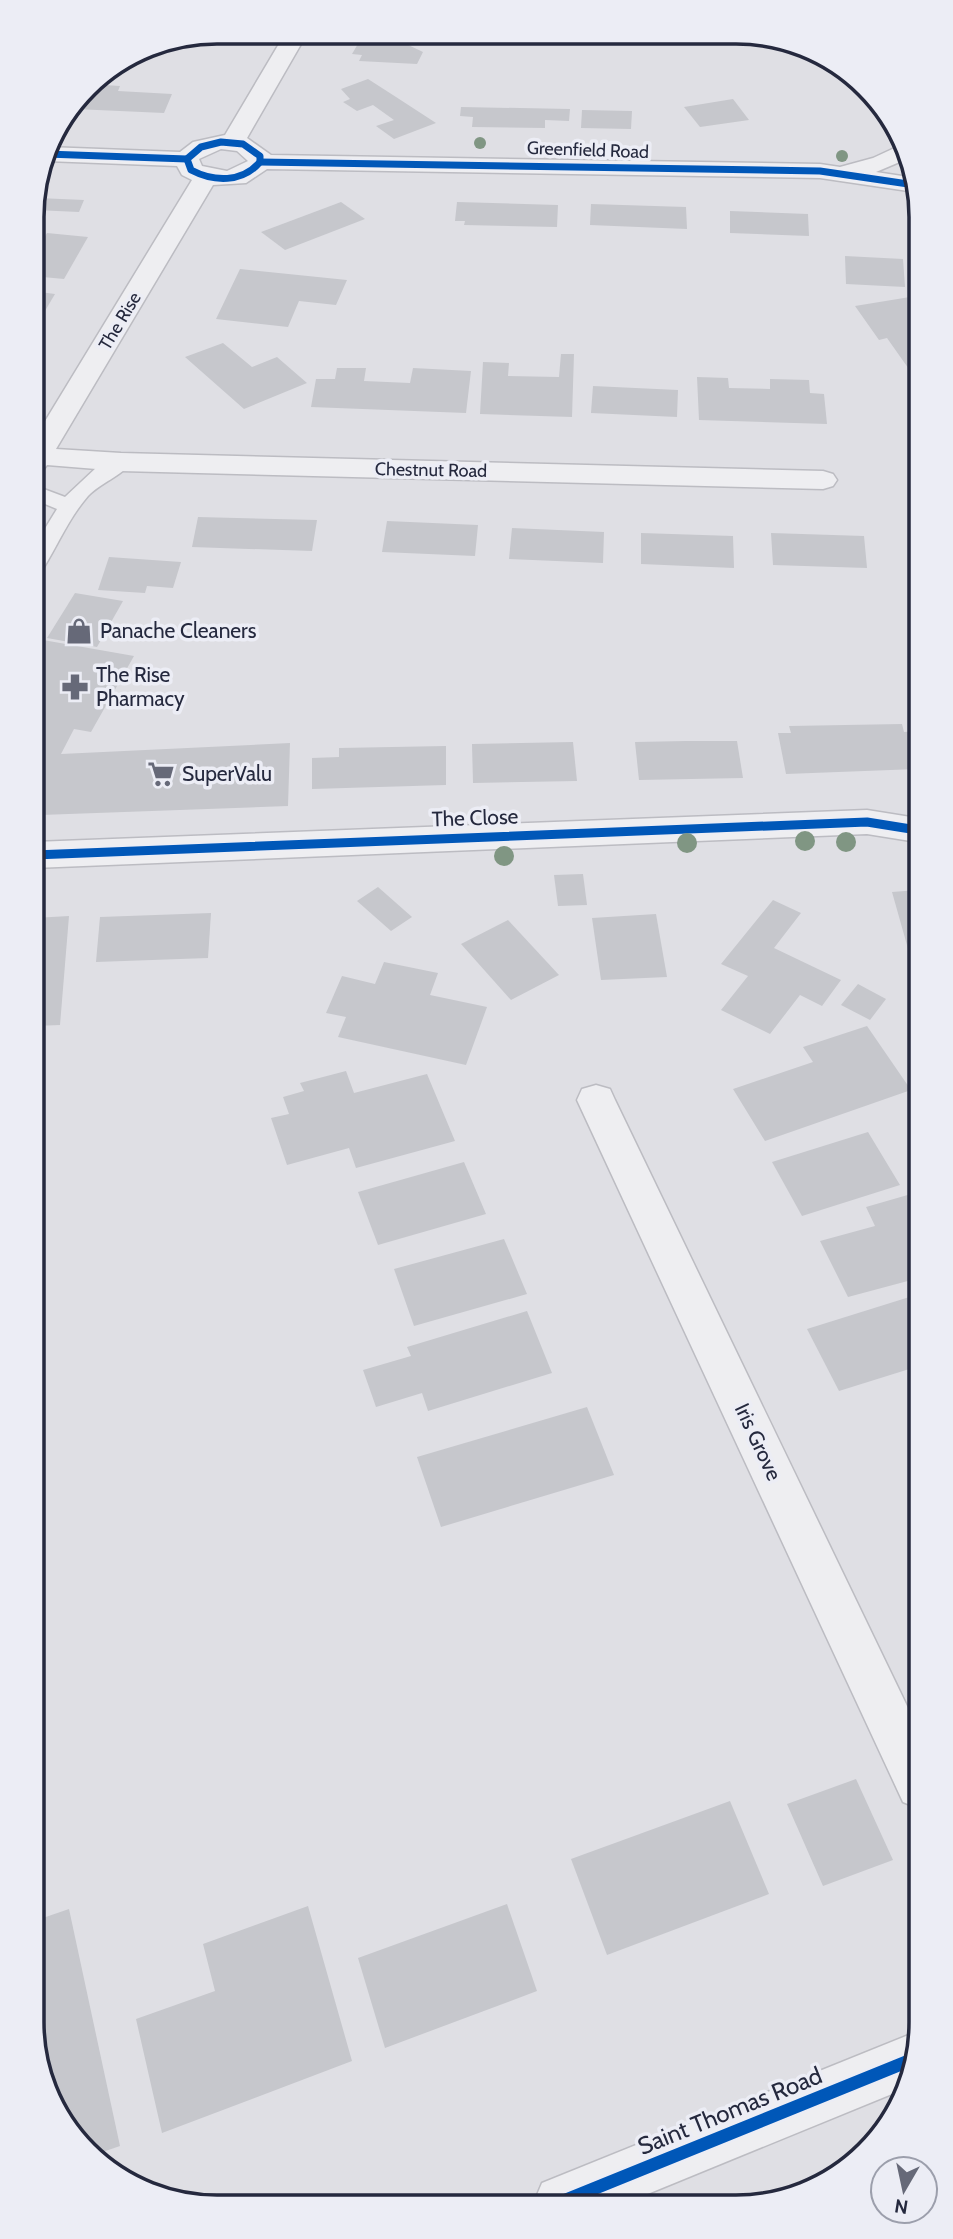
<svg xmlns="http://www.w3.org/2000/svg" width="953" height="2239" viewBox="0 0 953 2239" font-family="Cabin,sans-serif">
  <rect width="100%" height="100%" fill="#dfdfe4"/>
  <g fill="#c6c7cc">
    <path d="M365 32 407 33 402 42 423 52 417 64 359 61 362 55 352 54Z"/>
    <path d="M546 34H603V44L546 43Z"/>
    <path d="M607 34H641L643 38 612 42Z"/>
    <path d="M368 79 396 97 436 123 394 139 376 126 394 120 373 105 357 111 343 102 350 99 341 89Z"/>
    <path d="M89 84 120 86 118 91 172 94 164 113 75 109Z"/>
    <path d="M733 99 749 120 700 127 684 107Z"/>
    <path d="M461 107 570 109 569 121 545 120V128L472 127 473 117 460 116Z"/>
    <path d="M582 110 632 111 631 129 581 128Z"/>
    <path d="M35 193 40 194 38 198 84 200 79 212 35 210 32 218Z"/>
    <path d="M341 202 365 219 285 250 261 232Z"/>
    <path d="M457 202 558 205 557 227 464 225 465 221H455Z"/>
    <path d="M591 204 686 207 687 229 590 225Z"/>
    <path d="M730 211 808 214 809 236 730 233Z"/>
    <path d="M47 233 88 237 64 279 32 276V258Z"/>
    <path d="M845 256 903 259 905 287 846 284Z"/>
    <path d="M240 269 347 280 336 305 299 301 288 327 216 319Z"/>
    <path d="M32 291 55 294 32 333Z"/>
    <path d="M916 296V371L911 372 887 338 879 340 855 306Z"/>
    <path d="M223 343 252 367 277 357 307 383 244 409 185 357Z"/>
    <path d="M561 354H574L572 417 480 414 483 362 509 363 508 376 559 377Z"/>
    <path d="M337 368H366L364 381 410 383 413 368 471 371 466 413 311 407 316 379H335Z"/>
    <path d="M697 377 728 378 729 388 770 389V379L809 380 810 393 824 394 827 424 699 420Z"/>
    <path d="M593 386 678 390 677 417 591 413Z"/>
    <path d="M198 517 317 520 312 551 192 547Z"/>
    <path d="M387 521 478 525 475 556 382 552Z"/>
    <path d="M512 528 604 532 603 563 509 559Z"/>
    <path d="M641 533 733 536 734 568 641 564Z"/>
    <path d="M771 533 864 536 867 568 773 565Z"/>
    <path d="M109 557 181 562 173 588 147 586 145 593 98 590Z"/>
    <path d="M75 593 123 601 97 647 47 638Z"/>
    <path d="M43 640 134 656 91 732 74 729 61 754 290 743 288 806 41 815 45 795H34L33 656Z"/>
    <path d="M902 724 904 732 917 731V769L786 774 778 733H791L789 726Z"/>
    <path d="M686 741H737L743 778 639 780 635 742Z"/>
    <path d="M573 742 577 781 473 783 472 744Z"/>
    <path d="M446 746V785L312 789V758L339 757V748Z"/>
    <path d="M583 874 587 905 558 906 554 875Z"/>
    <path d="M378 887 412 917 391 931 357 901Z"/>
    <path d="M918 890V970H914L892 892Z"/>
    <path d="M773 900 801 913 774 948 841 980 822 1006 800 995 770 1034 721 1010 748 976 721 964Z"/>
    <path d="M211 913 208 958 96 962 100 917Z"/>
    <path d="M656 914 667 977 601 980 592 918Z"/>
    <path d="M69 916 60 1025 34 1026V918Z"/>
    <path d="M508 920 559 975 511 1000 461 944Z"/>
    <path d="M384 962 438 973 430 995 487 1007 466 1065 338 1037 346 1017 326 1013 342 976 375 984Z"/>
    <path d="M858 984 886 999 870 1020 841 1005Z"/>
    <path d="M867 1026 911 1090 765 1141 733 1089 813 1062 803 1047Z"/>
    <path d="M346 1071 354 1093 427 1074 455 1141 356 1168 349 1148 287 1165 271 1118 289 1114 283 1097 304 1091 300 1083Z"/>
    <path d="M868 1132 900 1185 802 1216 772 1162Z"/>
    <path d="M464 1162 486 1214 378 1245 358 1192Z"/>
    <path d="M918 1192 919 1278 848 1297 820 1241 875 1226 866 1207Z"/>
    <path d="M504 1239 527 1294 414 1326 394 1269Z"/>
    <path d="M919 1294V1366L839 1391 807 1329Z"/>
    <path d="M527 1311 552 1373 428 1411 422 1393 376 1407 363 1370 411 1356 407 1347Z"/>
    <path d="M587 1407 614 1475 441 1527 417 1457Z"/>
    <path d="M856 1779 893 1860 823 1886 787 1804Z"/>
    <path d="M730 1801 769 1894 607 1955 571 1859Z"/>
    <path d="M507 1904 537 1991 385 2048 358 1958Z"/>
    <path d="M308 1906 352 2061 162 2133 136 2019 215 1991 203 1944Z"/>
    <path d="M69 1909 120 2146 91 2156 86 2153 38 2070 37 1920Z"/>
  </g>
  <g fill="none" stroke-linecap="round" stroke-linejoin="round">
    <g stroke="#bcbcc2" stroke-width="3">
      <path id="service" d="M121 456 131 462C122 476 100 483 88 496 68 519 57 547 41 572L33 574V548L57 509 33 499V485L65 497 97 467Z"/>
    </g>
    <g stroke="#bcbcc2" stroke-width="3">
      <g id="minor">
        <path d="M286 32H308L247 138 271 155 820 164 840 167 873 158 901 145 909 158 876 172 915 178V192L820 178 267 169 246 183 213 185 56 449 121 453 823 471 833 474 837 480 833 486 823 489 121 471 47 465 43 470 33 473V441L192 180 182 175 177 166 46 161 47 147 180 152 193 142 225 135ZM221 149 237 151 248 161 227 171 202 166 199 159Z"/>
        <path d="M867 810 917 818V842L867 834 34 868V842Z"/>
        <path d="M596 1085 610 1089 615 1100 920 1733V1809L903 1802 577 1100 582 1089Z"/>
        <path d="M916 2032 921 2034 909 2087 628 2202H534L542 2183Z"/>
      </g>
    </g>
    <use href="#service" fill="#eeeef1" fill-rule="evenodd"/>
    <use href="#minor" fill="#eeeef1" fill-rule="evenodd"/>
    <g stroke="#ecedf5" stroke-width="10">
      <g id="cycleway-far2">
        <path d="M221 142 243 144 260 156V162C242 183 214 182 191 170L187 159 201 147Z"/>
        <path d="M46 154 187 159"/>
        <path d="M260 162 820 171 915 185"/>
      </g>
    </g>
    <g stroke="#ecedf5" stroke-width="12">
      <path id="cycleway-far1" d="M34 855 867 822 917 830"/>
    </g>
    <g stroke="#ecedf5" stroke-width="18">
      <path id="cycleway" d="M561 2202 916 2058"/>
    </g>
    <use href="#cycleway-far2" stroke="#0057b8" stroke-width="7"/>
    <use href="#cycleway-far1" stroke="#0057b8" stroke-width="9"/>
    <use href="#cycleway" stroke="#0057b8" stroke-width="13"/>
  </g>
  <g fill="#809683">
    <circle cx="480" cy="143" r="6"/>
    <circle cx="842" cy="156" r="6"/>
    <circle cx="805" cy="841" r="10"/>
    <circle cx="846" cy="842" r="10"/>
    <circle cx="687" cy="843" r="10"/>
    <circle cx="504" cy="856" r="10"/>
  </g>
  <defs>
    <g id="shop-bare" transform="scale(2.1)"><path d="M-5-2.5h2.3a2.7 3.5 0 0 1 5.4 0H5L5.5 6h-11ZM-1.5-2.5h3a1.5 2.3 0 0 0-3 0Z" fill="#666978" stroke="#ecedf5" stroke-width="2.5" paint-order="stroke"/></g>
    <g id="pharmacy-bare" transform="scale(2.1)"><path d="M-2-6h4v4h4v4h-4v4h-4v-4h-4v-4h4Z" fill="#666978" stroke="#ecedf5" stroke-width="2.5" paint-order="stroke"/></g>
    <g id="supermarket-bare" transform="scale(2.1)"><path d="M-6-5.5h2.5l.6 2H6L4.5 2H-2.5L-4.4-4H-6ZM-1.5 3.2a1.3 1.3 0 1 0 .1 0ZM3 3.2a1.3 1.3 0 1 0 .1 0Z" fill="#666978" stroke="#ecedf5" stroke-width="2.5" paint-order="stroke"/></g>
  </defs>
  <g fill-rule="evenodd">
    <use href="#shop-bare" x="79" y="631"/>
    <use href="#pharmacy-bare" x="75" y="687"/>
    <use href="#supermarket-bare" x="161" y="774"/>
  </g>
  <g text-anchor="middle" stroke-width="7" stroke-linejoin="round" paint-order="stroke">
    <g font-size="18" fill="#25293e" stroke="#ecedf5">
      <text transform="translate(588 150) rotate(2)" y="6">Greenfield Road</text>
      <text transform="translate(120 321) rotate(-59)" y="6">The Rise</text>
      <text transform="translate(431 470) rotate(1)" y="6">Chestnut Road</text>
    </g>
    <g font-size="21" fill="#25293e" stroke="#ecedf5" text-anchor="start">
      <text x="100" y="638">Panache Cleaners</text>
      <text x="96" y="682">The Rise<tspan x="96" dy="24">Pharmacy</tspan></text>
      <text x="182" y="781">SuperValu</text>
    </g>
    <g font-size="21" fill="#25293e" stroke="#ecedf5">
      <text transform="translate(475 818) rotate(-2)" y="7">The Close</text>
      <text transform="translate(758 1442) rotate(65)" y="7">Iris Grove</text>
    </g>
    <g font-size="24" fill="#25293e" stroke="#ecedf5">
      <text transform="translate(730 2111) rotate(-22)" y="8">Saint Thomas Road</text>
    </g>
  </g>
  <path d="M0 0H953V2239H0ZM217 44H736A173 173 0 0 1 909 217V2022A173 173 0 0 1 736 2195H217A173 173 0 0 1 44 2022V217A173 173 0 0 1 217 44Z" fill="#ecedf5" fill-rule="evenodd"/>
  <path fill="none" stroke="#25293e" stroke-width="3.5" d="M217 44H736A173 173 0 0 1 909 217V2022A173 173 0 0 1 736 2195H217A173 173 0 0 1 44 2022V217A173 173 0 0 1 217 44Z"/>
  <g transform="translate(904 2190) rotate(189)"><circle r="33" fill="#ecedf5" stroke="#9c9fac" stroke-width="2"/>
  <path d="M0-5L12 26L0 18L-12 26Z" fill="#666978"/>
  <text y="-10" font-size="19" font-weight="bold" text-anchor="middle" fill="#25293e">N</text>
  </g>
</svg>
